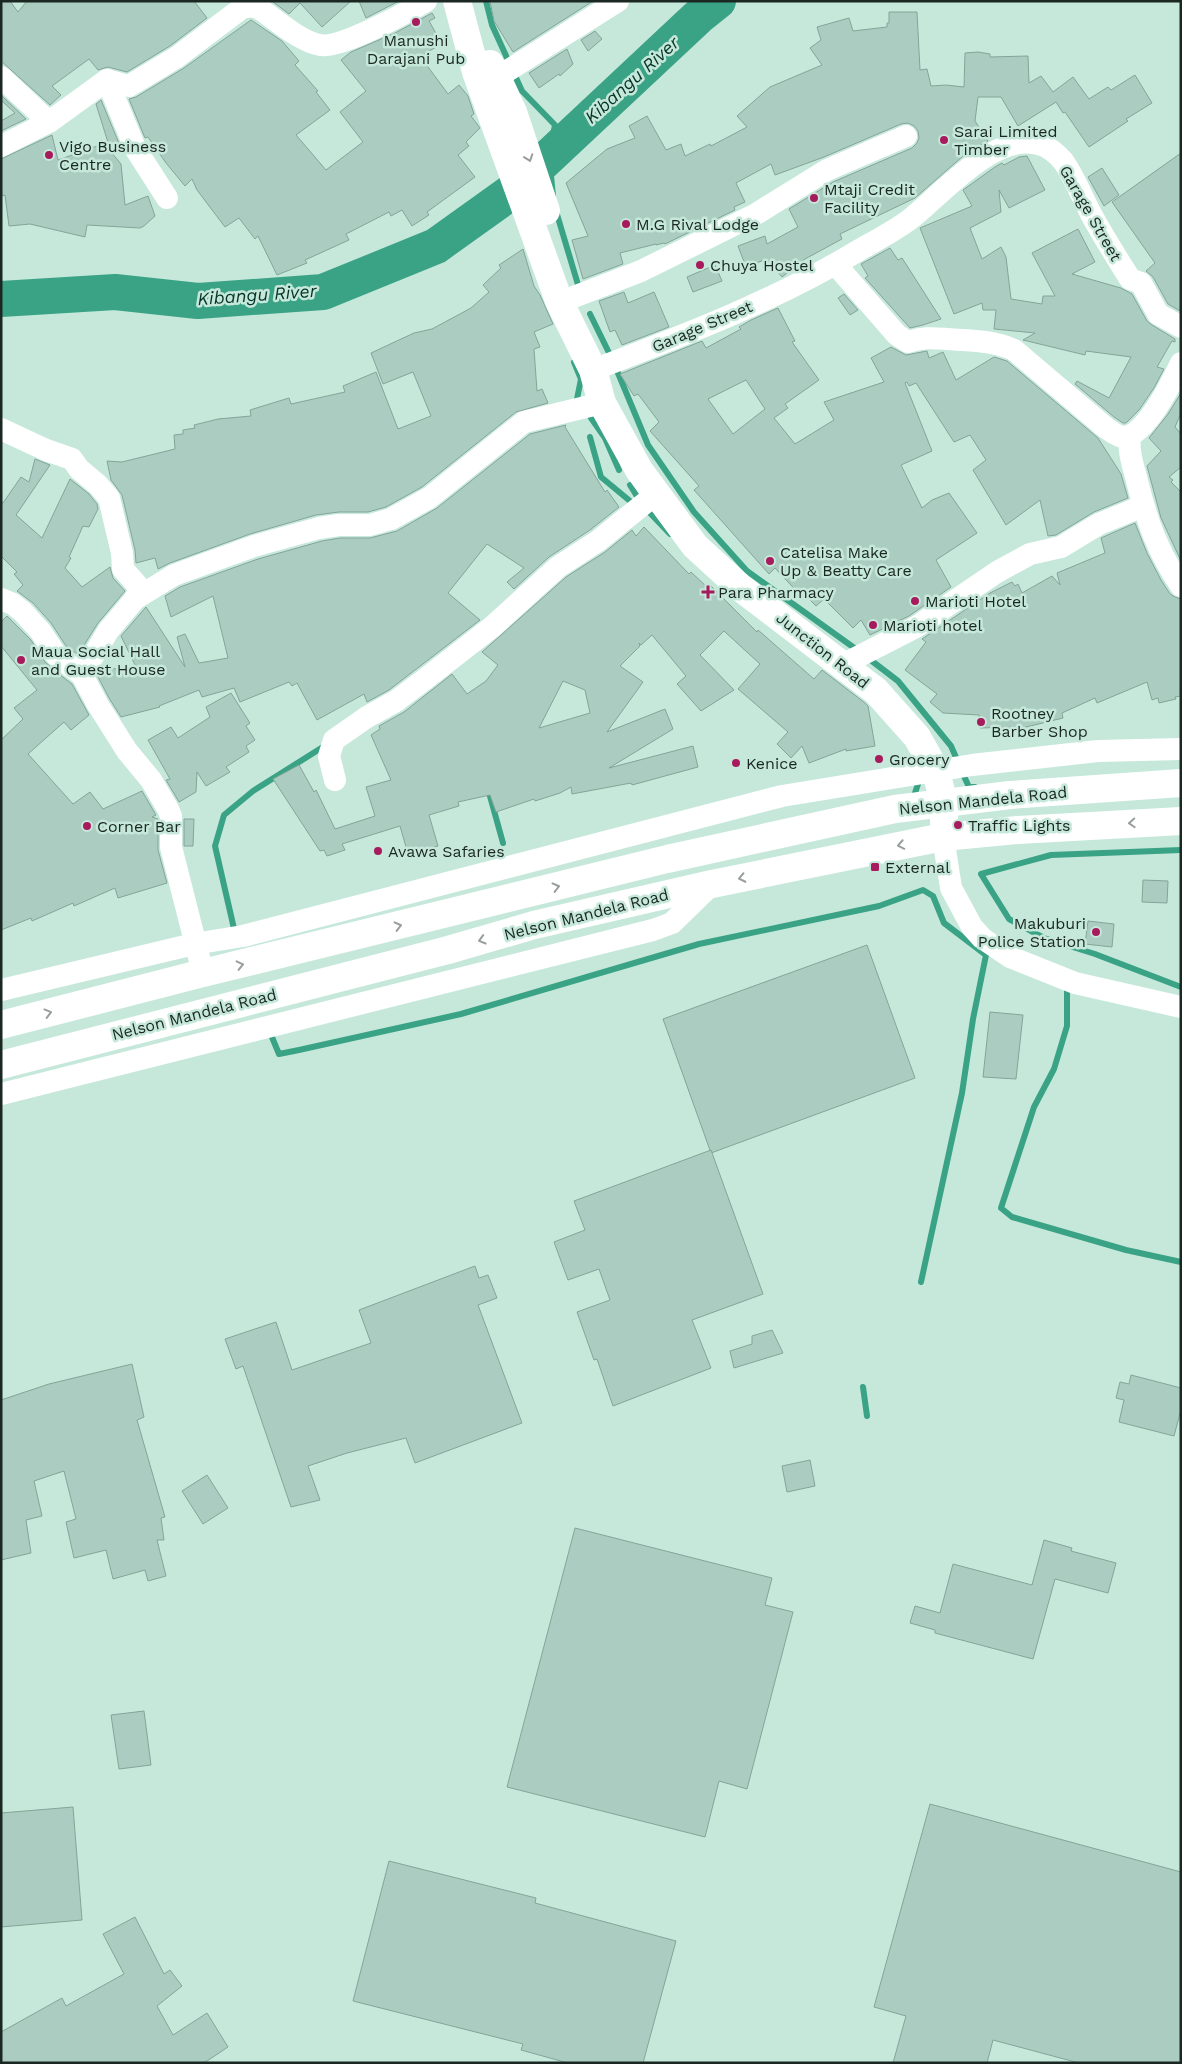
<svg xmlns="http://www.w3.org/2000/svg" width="1182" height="2064" viewBox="0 0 1182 2064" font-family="'Work Sans',sans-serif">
  <rect width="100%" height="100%" fill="#c6e8db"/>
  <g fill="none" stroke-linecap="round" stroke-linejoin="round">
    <g stroke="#3ba385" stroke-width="6">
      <path d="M486 1 492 25 522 91 555 125 549 155 553 196"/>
      <path d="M556 211 579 288"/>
      <path d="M590 314 613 361 648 445 694 512 747 571 860 652"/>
      <path d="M574 362 581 379 576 404"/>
      <path d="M591 418 605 438 619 470"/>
      <path d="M590 437 601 477 630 501 632 508"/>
      <path d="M630 485 638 498"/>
      <path d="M648 511 670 534"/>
      <path d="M868 658 898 681 951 746 958 762"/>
      <path d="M962 772 969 787H975"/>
      <path d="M488 789 503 843"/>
      <path d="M913 799 920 778"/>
      <path d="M1181 850 1051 855 981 874 1009 919 1044 938 1095 954 1181 987"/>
      <path d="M235 933 215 846 224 815 253 791 326 745"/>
      <path d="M1067 990V1026L1054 1069 1034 1107 1001 1208 1012 1217 1126 1250 1181 1262"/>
      <path d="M269 1030 279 1054 299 1050 461 1014 699 944 879 906 923 890 933 896 944 923 986 955 973 1019 962 1093 921 1282"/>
      <path d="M863 1387 867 1416"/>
    </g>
    <path stroke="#3ba385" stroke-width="36" d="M1 299 115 292 198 301 323 292 436 246 510 193 698 17 718 1"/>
  </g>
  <g fill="#abccc0" stroke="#84a498" fill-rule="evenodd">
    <path d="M1 1H10L18 12 27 1H194L207 18 170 46 127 72 108 67 98 70 89 59 52 86 61 95 50 105 1 61Z"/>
    <path d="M272 1H351L322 27 300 3 289 14Z"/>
    <path d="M359 1H399L366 18Z"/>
    <path d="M490 1H593L513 52 494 21Z"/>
    <path d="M889 12H917L920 70 927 69 931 86 946 85 964 87 965 53 978 52 990 54V57L1028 56 1029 83 1041 76 1053 92 1073 77 1089 99 1108 87 1111 90 1135 75 1152 103 1126 119 1128 121 1089 147 1065 112 1063 113 1056 102 1018 126 1001 97H978L975 121 988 141 962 157 915 198 840 234 842 239 805 259 782 277 767 259 746 267 738 246 765 236 767 244 798 227 789 209 833 182 912 148 917 143 919 138 918 131 914 126 908 123 901 124 824 157 775 175 771 164 736 183 745 202 734 207 735 210 665 244 664 243 656 245V244L620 253 623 264 583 279 572 240 588 236 566 183 607 149 635 138 629 126 647 116 666 150 681 144 685 156 710 144 711 146 747 127 737 116 770 87 822 65 810 48 821 40 817 27 849 18 853 31 887 27V23H889Z"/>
    <path d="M432 13 435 18 429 21 442 44 420 56 448 94 459 85 468 96 474 114 471 116 480 128 466 142 469 146 458 155 475 177 427 212 429 215 412 226 402 210 391 216 389 212 346 234 349 240 305 260 307 263 277 275 258 236 255 239 239 218 225 227 197 190 192 179 185 186 166 163 148 137 145 138 129 99 136 97 184 68 251 20 282 41 299 61 295 65 318 91 316 92 330 110 296 135 326 170 363 142 340 112 366 91 341 60 351 52 395 33Z"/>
    <path d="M595 31 602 39 588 51 581 40Z"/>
    <path d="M567 49 573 64 560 76 559 74 539 88 529 73Z"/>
    <path d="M1 95 26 119 1 131V121L15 113 1 100Z"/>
    <path d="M101 100 121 148 111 152 121 164 125 205 148 196 155 216 144 226 140 228 87 225 85 237 30 224 9 226 5 195 1 196V159L52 135 58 160 103 144 111 152 96 104Z"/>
    <path d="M1181 153V302L1180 311 1168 304 1153 277 1146 271 1155 263 1112 202Z"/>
    <path d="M1027 156 1045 190 1009 208 999 190 1001 212 970 228 982 259 1001 247 1006 257 1011 299 1042 304 1043 296H1055L1032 253 1078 229 1095 262 1072 274 1121 288 1132 294 1147 321 1152 325 1175 339V342L1172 341 1157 367 1164 369 1154 388 1139 410 1126 423H1123L1114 417 1075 384 1077 381 1109 398 1131 357 1086 351 1085 355 1023 340 1035 333 994 329 996 310H983L982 303 954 314 920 228 972 206 963 190 995 167 1002 163 1004 165 1019 157Z"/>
    <path d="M1102 168 1119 195 1104 206 1088 177Z"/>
    <path d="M890 248 898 260 902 258 941 319 923 325 910 328 865 278 868 276 861 264Z"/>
    <path d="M523 249 534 286 540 295 553 324 534 332 540 347 534 349 537 391 542 389 548 403 516 412 422 487 386 507 368 512H339L316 515 250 534 170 563 158 569 155 558 136 563 135 550 122 495 111 480 107 461 122 462 175 449 174 435 183 434V430L195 428 194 425 218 419 251 416 250 410 289 398 291 404 345 392 343 386 376 372 398 429 431 416 413 372 383 384 371 353 414 333 432 329 471 308 489 292 483 285 501 268 499 265Z"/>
    <path d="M715 265 722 281 693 292 687 277Z"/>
    <path d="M624 292 628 303 654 292 669 327 622 345 615 330 610 332 599 301Z"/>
    <path d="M844 294 858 310 850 315 838 298Z"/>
    <path d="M778 308 795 341 792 342 819 380 785 404 788 408 774 418 795 444 834 420 824 402 884 382 871 358 891 347 906 355 927 351 929 358 943 352 956 380 994 357 1007 361 1098 438 1121 474 1128 498 1094 512 1056 535 1048 536 1040 500 1006 525 973 470 986 460 970 435 954 442 916 383 909 386 907 382 905 383 932 451 901 465 922 508 932 500 949 493 977 533 936 560 951 587 909 616 870 635 861 620 853 628 824 599 816 606 804 594 802 597 775 568 769 574 694 490 699 486 650 431 659 422 638 394 634 396 620 374 702 341 706 348 741 329 739 327 751 320ZM746 380 765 409 733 434 708 399Z"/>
    <path d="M1181 393V413L1175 427 1181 434V467L1169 477 1173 480 1171 482 1181 492V561L1161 518 1147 466 1161 451 1149 438 1168 414Z"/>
    <path d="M566 425 565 427 605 492 607 490 619 507 590 530 549 557 514 589 507 582 524 568 487 544 448 593 480 620 389 690 367 702 364 694 317 720 297 683 292 686 289 682 240 702 234 688 202 697 199 690 159 706 160 707 121 717 109 698 97 675 100 670 136 667 121 636 146 607 185 667 177 637 185 634 199 663 228 658 213 596 171 617 165 596 180 587 258 559 322 541 340 538H370L397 531 437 508 530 434Z"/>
    <path d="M35 459 50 465 16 515 42 538 70 479 89 494 97 504 98 509 89 527 83 526 69 557 71 558 65 568 82 587 110 567 113 578 125 591 98 623 81 650 77 654 66 646 51 623 33 603 17 591 23 585 14 574 17 572 1 556V502L3 503 21 477 29 482Z"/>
    <path d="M1135 523 1147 553 1161 580 1170 594 1175 597 1181 599V696L1175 697 1176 699 1159 703 1158 698 1152 700 1147 682 1097 703 1095 698 1062 713 1063 718 1018 729 1017 727 980 728 979 715 943 713 930 702 937 694 905 670 926 642 922 639 990 593 1012 582 1015 586 1018 584 1022 593 1052 576 1060 585 1057 573 1105 553 1101 538Z"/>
    <path d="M644 527 689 574 691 572 708 588 710 585 757 632 758 630 814 679 822 670 865 703 868 706 875 746 846 751V749L809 763 802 746 791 758 777 744 788 732 738 689 760 664 724 631 700 655 734 690 701 711 677 684 686 676 652 635 641 645 639 643 640 646 620 666 643 682 607 732 665 709 673 729 609 768 693 746 698 767 632 785 631 783 572 794 571 787 560 793 535 801 534 799 496 812 490 795 458 802 459 806 429 815 438 846 408 854 400 826 342 844 345 850 327 856 324 850 320 851 273 779 299 765 314 792 316 790 335 829 375 816 366 787 391 780 371 735 380 729 379 726 404 712 452 674 467 694 486 681 498 665 482 652 566 577 605 552 632 530 636 536ZM563 681 585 690 590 713 539 728Z"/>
    <path d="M7 616 31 640 45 662 57 672 55 674H59L72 684 89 715 71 730 64 722 28 754 73 804 90 792 103 809 142 791 156 815 152 817 158 819V850L167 883 118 898 115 888 74 906 73 903 32 921 31 918 1 930V740L23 719 14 708 37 690 1 646V622Z"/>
    <path d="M231 693 250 723 246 726 255 740 246 746 249 752 226 767 230 772 206 786 197 772 196 792 179 802 166 780 170 779 148 740 171 727 178 738 210 717 206 707Z"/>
    <path d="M184 819H194L193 846H184Z"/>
    <path d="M1143 880 1168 881 1167 903 1142 902Z"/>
    <path d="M1088 921 1114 924 1112 947 1085 944Z"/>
    <path d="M867 945 915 1078 711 1153 663 1019Z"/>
    <path d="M990 1012 1023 1015 1016 1079 983 1077Z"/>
    <path d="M711 1150 763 1294 692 1320 711 1368 613 1406 597 1359 594 1360 577 1312 610 1300 599 1269 568 1280 554 1242 585 1230 574 1201Z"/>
    <path d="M475 1266 479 1278 488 1275 497 1298 478 1305 522 1423 415 1463 406 1438 347 1453 308 1466 320 1500 291 1507 243 1366 236 1369 225 1339 276 1322 292 1370 371 1343 359 1310Z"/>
    <path d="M772 1330 783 1353 734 1368 730 1351 752 1344V1336Z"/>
    <path d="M132 1364 144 1417 137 1420 165 1517 161 1518 164 1540H157L166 1576 148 1581 145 1570 113 1579 106 1550 74 1558 66 1522 76 1519 64 1471 34 1481 42 1516 26 1520 31 1553 1 1560V1400L49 1384Z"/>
    <path d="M1131 1375 1181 1388V1410L1174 1436 1119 1422 1124 1400 1116 1398 1120 1382 1129 1384Z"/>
    <path d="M810 1460 815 1486 787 1492 782 1466Z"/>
    <path d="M207 1475 228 1508 203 1524 182 1491Z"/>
    <path d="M575 1528 772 1578 765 1605 793 1612 747 1789 719 1781 705 1837 507 1787Z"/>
    <path d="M1044 1540 1072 1548 1071 1551 1116 1563 1108 1593 1055 1579 1033 1659 935 1633V1630L910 1623 915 1606 940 1613 953 1564 1032 1585Z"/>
    <path d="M144 1711 151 1765 119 1769 111 1715Z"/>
    <path d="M930 1804 1181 1872V2063H1079L993 2040 987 2063H893L906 2016 874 2007Z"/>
    <path d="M73 1807 82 1920 1 1927V1813Z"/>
    <path d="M389 1861 536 1898 535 1903 676 1941 643 2063H568L521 2050 523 2044 353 2001Z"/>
    <path d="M135 1917 164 1974 170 1970 182 1986 157 2006 173 2035 207 2013 228 2047 204 2063H1V2032L62 1998 66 2006 124 1974 103 1934Z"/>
  </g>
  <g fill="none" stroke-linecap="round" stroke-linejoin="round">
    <g stroke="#fff" stroke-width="22">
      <path d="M1 77 49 122"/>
      <path d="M496 78 618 1"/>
      <path d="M107 80 135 148 167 198"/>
      <path d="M1 146 49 122 107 80 129 86 177 57 242 8 252 6 260 9C276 20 301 42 320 45 340 49 406 13 426 1"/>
      <path d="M836 265 897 335 908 342C924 337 932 338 948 339 972 341 992 340 1014 350L1106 428C1111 431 1117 436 1123 437 1145 438 1173 380 1181 363"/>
      <path d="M571 298 641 271 756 214 827 170 906 136"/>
      <path d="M593 370C685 335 777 300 861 249 877 240 894 231 909 220 942 195 995 129 1042 145 1050 148 1057 154 1063 161 1074 176 1082 197 1091 214 1103 236 1117 258 1130 279L1141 283 1158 314 1181 327"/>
      <path d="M1 429 46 450 72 459 79 469 98 485 109 498 122 553 123 569 138 586 139 591 135 599"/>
      <path d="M1130 436C1128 452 1133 465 1137 481 1147 521 1157 551 1181 586"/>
      <path d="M1 599 13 604 23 612 41 632 56 655 82 675 98 705 127 751 151 780 168 809 171 816V847L203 973"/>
      <path d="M842 665 916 627 997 572 1030 554 1061 547 1099 524 1143 506"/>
      <path d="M82 675 108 631 135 599 174 575 254 546 319 528 339 525H370L391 519 429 498 524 422 602 403"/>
      <path d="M335 780 329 756 334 740 367 717 396 701 424 680 492 627 558 567 598 541 656 494"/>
      <path d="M943 837 951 888 972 927 982 938 1010 957 1075 983 1181 1007"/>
      <path d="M1 990 194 944 243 936 782 796 972 765 1098 751 1181 749"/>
      <path d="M1 1094 653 930 672 923 712 884"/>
    </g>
    <g stroke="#fff" stroke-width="28">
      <path d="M457 1 476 72 559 301 593 370 602 403 639 470 695 546 741 588 876 691 917 737 936 771 944 804V822"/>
      <path d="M490 64 513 112 546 211"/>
      <path d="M1 1025 203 973 667 859 895 809 1010 795 1181 783"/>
      <path d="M1 1065 448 950 534 925 712 884 943 837 1018 830 1181 821"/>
    </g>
  </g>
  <defs><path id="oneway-chevron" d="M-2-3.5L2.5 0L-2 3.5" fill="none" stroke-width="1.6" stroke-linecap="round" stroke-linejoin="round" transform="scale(1.25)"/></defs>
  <g stroke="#989e9c">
    <use href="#oneway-chevron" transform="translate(529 158) rotate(71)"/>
    <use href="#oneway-chevron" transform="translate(1132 823) rotate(177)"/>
    <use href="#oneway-chevron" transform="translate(901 845) rotate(169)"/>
    <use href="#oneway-chevron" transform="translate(742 878) rotate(168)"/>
    <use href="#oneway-chevron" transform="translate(556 887) rotate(-14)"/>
    <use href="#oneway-chevron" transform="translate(398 926) rotate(-14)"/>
    <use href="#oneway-chevron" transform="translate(482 940) rotate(164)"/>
    <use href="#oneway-chevron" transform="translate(240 965) rotate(-13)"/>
    <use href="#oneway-chevron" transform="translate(48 1013) rotate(-15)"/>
  </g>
  <g fill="#a71a5c" stroke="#c6e8db" stroke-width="2">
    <circle cx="416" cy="22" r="5"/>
    <circle cx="944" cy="140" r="5"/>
    <circle cx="49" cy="155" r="5"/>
    <circle cx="814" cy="198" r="5"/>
    <circle cx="626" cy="224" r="5"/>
    <circle cx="700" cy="265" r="5"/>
    <circle cx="770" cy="561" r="5"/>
    <path d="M705.5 584.5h5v5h5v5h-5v5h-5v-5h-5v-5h5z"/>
    <circle cx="915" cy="601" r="5"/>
    <circle cx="873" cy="625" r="5"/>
    <circle cx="21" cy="660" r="5"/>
    <circle cx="981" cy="722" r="5"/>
    <circle cx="879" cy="759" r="5"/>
    <circle cx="736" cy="763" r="5"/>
    <circle cx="958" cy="825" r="5"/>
    <circle cx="87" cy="826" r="5"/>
    <circle cx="378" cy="851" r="5"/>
    <rect x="870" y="862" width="10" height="10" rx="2.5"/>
    <circle cx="1096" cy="932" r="5"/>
  </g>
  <g text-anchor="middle" stroke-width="5" stroke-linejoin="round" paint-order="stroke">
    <g font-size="16" fill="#1a2722" stroke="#c6e8db" text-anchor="start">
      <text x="416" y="46" text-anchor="middle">Manushi<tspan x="416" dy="18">Darajani Pub</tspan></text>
      <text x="954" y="137">Sarai Limited<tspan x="954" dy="18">Timber</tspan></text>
      <text x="59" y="152">Vigo Business<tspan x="59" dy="18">Centre</tspan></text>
      <text x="824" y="195">Mtaji Credit<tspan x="824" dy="18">Facility</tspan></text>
      <text x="636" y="230">M.G Rival Lodge</text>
      <text x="710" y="271">Chuya Hostel</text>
      <text x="780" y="558">Catelisa Make<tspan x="780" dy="18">Up &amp; Beatty Care</tspan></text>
      <text x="718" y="598">Para Pharmacy</text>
      <text x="925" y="607">Marioti Hotel</text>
      <text x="883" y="631">Marioti hotel</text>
      <text x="31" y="657">Maua Social Hall<tspan x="31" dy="18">and Guest House</tspan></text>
      <text x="991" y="719">Rootney<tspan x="991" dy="18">Barber Shop</tspan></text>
      <text x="889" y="765">Grocery</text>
      <text x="746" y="769">Kenice</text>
      <text x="968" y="831">Traffic Lights</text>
      <text x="97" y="832">Corner Bar</text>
      <text x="388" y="857">Avawa Safaries</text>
      <text x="885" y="873">External</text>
      <text x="1086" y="929" text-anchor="end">Makuburi<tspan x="1086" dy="18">Police Station</tspan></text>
    </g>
    <g font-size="16" fill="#1a2722" stroke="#c6e8db">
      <text transform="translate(1091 213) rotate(60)" y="6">Garage Street</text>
      <text transform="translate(702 326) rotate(-23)" y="6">Garage Street</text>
      <text transform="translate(823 650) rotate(38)" y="6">Junction Road</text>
      <text transform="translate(983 800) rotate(-6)" y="6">Nelson Mandela Road</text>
      <text transform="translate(586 914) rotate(-14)" y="6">Nelson Mandela Road</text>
      <text transform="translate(194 1014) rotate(-14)" y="6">Nelson Mandela Road</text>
    </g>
    <g font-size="18" font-style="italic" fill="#053528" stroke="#c6e8db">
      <text transform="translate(632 80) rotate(-42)" y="6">Kibangu River</text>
      <text transform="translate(257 295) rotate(-4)" y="6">Kibangu River</text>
    </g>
  </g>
  <rect width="1182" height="2064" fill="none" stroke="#1a2722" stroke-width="5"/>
</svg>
